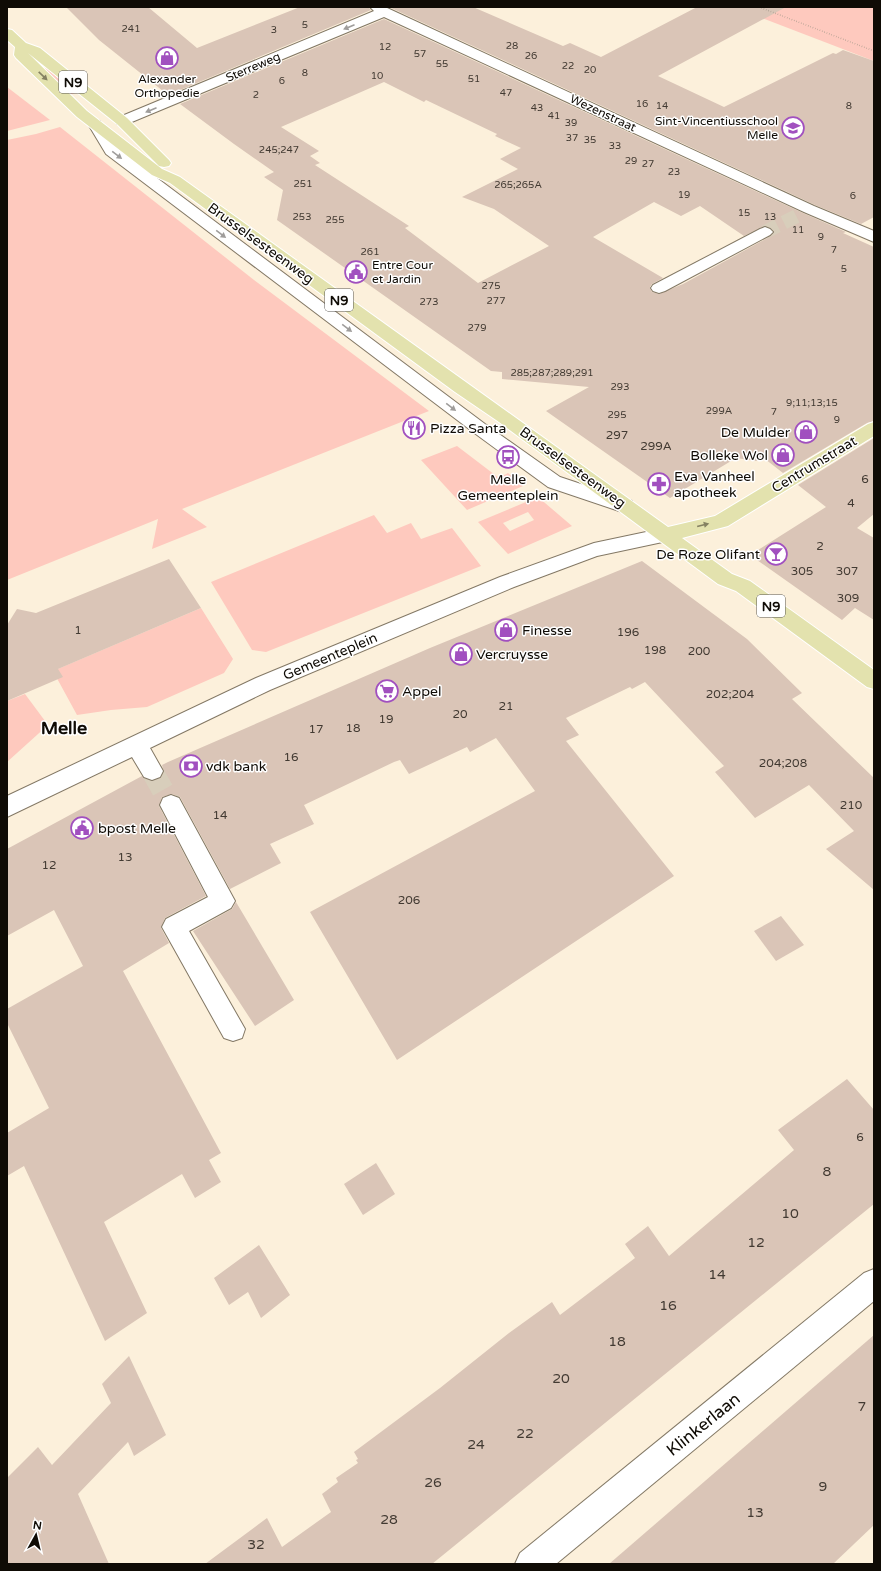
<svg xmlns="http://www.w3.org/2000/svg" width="881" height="1571" viewBox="0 0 881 1571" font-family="'Varela Round',sans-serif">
  <rect width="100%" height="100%" fill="#fcf0db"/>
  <g fill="#fec9be" fill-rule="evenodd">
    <path d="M734 7H874V61L741 10Z"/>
    <path d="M47 68 79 92 68 95 42 69Z"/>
    <path d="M7 87 50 120 7 131Z"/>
    <path d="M60 127 254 280 429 411 182 509 207 527 152 549 158 519 7 580V140L36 134Z"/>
    <path d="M457 446 499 478 508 473 523 486 467 510 421 460Z"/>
    <path d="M538 497 572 526 508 554 478 522ZM528 512 534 520 510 531 503 523Z"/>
    <path d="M374 515 387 533 411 523 421 539 452 528 481 566 266 652 252 650 211 582Z"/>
    <path d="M201 608 233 659 224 673 147 707 111 710 77 715 53 671Z"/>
    <path d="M25 694 48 725 7 762V701Z"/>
  </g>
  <g fill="#dac5b7" fill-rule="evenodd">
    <path d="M66 7H148L197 48 300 7H368L371 10 168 95 99 40Z"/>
    <path d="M389 7H473L563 46 570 43 601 57 697 7H786L658 76 724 107 833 53 836 54 843 50 874 61V217L861 224 815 205Z"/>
    <path d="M384 19 803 213 846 232 843 233 874 247V421L867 423 783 473 765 459 756 461 736 458 670 498 546 411 589 387 502 379V372L491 371 277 220 283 190 264 177 274 172 234 144 180 104ZM384 82 424 102 426 100 497 134 495 136 521 148 500 159 518 169 462 197 494 209 549 246 478 283 405 228 409 226 315 165 320 163 310 156 319 151 281 127ZM654 202 681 216 700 206 744 236 764 226 771 228 774 232 771 236 683 284 659 294 652 292 650 287 652 284 663 278 593 237Z"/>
    <path d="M874 438V514L857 528 874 538V620L855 608 842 620 750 555 826 507 798 485Z"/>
    <path d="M169 559 201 608 58 669 63 677 7 701V625L17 609 36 613Z"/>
    <path d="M642 561 747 639 802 693 792 699 874 778V890L826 849 854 831 809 785 755 818 715 772 724 766 645 682 632 689 630 687 566 718 579 735 566 741 674 876 397 1060 310 912 535 791 496 738 470 752 467 747 409 774 400 760 394 762 304 805 314 824 270 844 281 863 230 889 180 797 172 794 162 797 159 806 206 896 165 918 161 928 169 943 123 971 221 1153 209 1160 221 1182 195 1198 182 1174 104 1222 147 1313 105 1341 24 1166 7 1176V1133L49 1108 7 1023V1009L83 966 54 910 7 936V849L142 776 151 781 161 778 164 772 162 765 168 762 430 648Z"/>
    <path d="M236 902 294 1000 255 1026 193 931 232 909Z"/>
    <path d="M781 916 804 945 776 961 754 931Z"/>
    <path d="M847 1079 874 1110V1204L432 1564H205L267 1518 282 1547 331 1512 322 1494 338 1482 336 1478 358 1463 356 1460 358 1459 354 1452 440 1388 509 1333 552 1302 560 1315 635 1258 625 1244 648 1226 669 1256 794 1150 778 1130Z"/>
    <path d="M376 1163 395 1194 363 1215 344 1184Z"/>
    <path d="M259 1245 290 1295 261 1318 248 1292 229 1305 214 1278Z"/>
    <path d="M874 1335V1525L833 1564H609Z"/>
    <path d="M129 1356 166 1435 134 1456 128 1442 78 1494 109 1564H7V1478L38 1447 52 1465 111 1403 102 1384Z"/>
  </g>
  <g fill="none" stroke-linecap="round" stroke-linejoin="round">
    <path stroke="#d8cebb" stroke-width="14" stroke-dasharray="14 7" stroke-linecap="butt" d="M765 232 801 214"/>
    <path stroke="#d8cebb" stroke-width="22" stroke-dasharray="22 11" stroke-linecap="butt" d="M152 771 171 805"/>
    <g stroke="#837865" stroke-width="2">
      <g id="minor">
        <path d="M370 7H385L814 206 874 231V242L804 212 384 17 127 124 122 125 117 124 115 121 117 118 374 11Z"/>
        <path d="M95 120 100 121 117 148 485 424 560 477 632 501 634 506 632 511 625 513 548 487 473 432 106 154 88 124 90 121Z"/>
        <path d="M765 227 770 229 773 232 770 235 665 291 659 293 653 291 651 288 653 285 760 229Z"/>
        <path d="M665 528 672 530 674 535 672 540 597 556 514 587 270 690 150 748 163 771 160 777 152 780 144 777 132 757 7 817V796L256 678 500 577 594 543Z"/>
        <path d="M171 795 179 798 235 901 231 908 189 931 245 1029 242 1038 233 1041 224 1038 162 927 166 919 208 897 160 805 163 798Z"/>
        <path d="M874 1269V1301L556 1564H515L520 1553 864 1273Z"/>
      </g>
    </g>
    <g stroke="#fff" stroke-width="2">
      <path id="major" d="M7 29 12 30 26 43 40 48 127 118 169 160 171 163 169 166 164 167 159 166 117 124 28 53 87 111 162 169 180 177 668 527 715 516 868 424 874 422V436L728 526 682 538 732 574 750 581 874 670V689L867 687 736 591 718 584 499 422 455 392 170 183 152 175 77 117 16 58 14 55 15 47 7 40Z"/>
    </g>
    <path stroke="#9e9586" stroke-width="1.5" stroke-dasharray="0.5 2" stroke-linecap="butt" d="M759 7 874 51"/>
    <use href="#minor" fill="#fff" fill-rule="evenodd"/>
    <use href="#major" fill="#e3e2ae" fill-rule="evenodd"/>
  </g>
  <defs><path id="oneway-solid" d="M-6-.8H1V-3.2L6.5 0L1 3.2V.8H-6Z"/></defs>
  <g fill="#9f9d9b">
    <use href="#oneway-solid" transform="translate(349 27) rotate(157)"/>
    <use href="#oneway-solid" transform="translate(151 110) rotate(157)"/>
    <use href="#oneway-solid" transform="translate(117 155) rotate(37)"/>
    <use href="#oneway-solid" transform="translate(221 234) rotate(37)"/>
    <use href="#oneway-solid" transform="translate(347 328) rotate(37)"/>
    <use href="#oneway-solid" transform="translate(451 407) rotate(37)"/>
  </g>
  <g fill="#848162">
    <use href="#oneway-solid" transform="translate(43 76) rotate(44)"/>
    <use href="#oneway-solid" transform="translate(703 525) rotate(-14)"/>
  </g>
  <defs>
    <g id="shop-ring" transform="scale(1.15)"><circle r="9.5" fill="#fff" stroke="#a150bf" stroke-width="1.5"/><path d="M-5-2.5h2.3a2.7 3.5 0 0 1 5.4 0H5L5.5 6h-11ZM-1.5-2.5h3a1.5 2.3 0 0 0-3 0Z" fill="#a150bf"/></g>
    <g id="school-ring" transform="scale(1.15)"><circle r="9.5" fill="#fff" stroke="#a150bf" stroke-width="1.5"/><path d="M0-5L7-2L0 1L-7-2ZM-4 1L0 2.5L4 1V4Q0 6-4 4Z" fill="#a150bf"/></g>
    <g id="civic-ring" transform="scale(1.15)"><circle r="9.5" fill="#fff" stroke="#a150bf" stroke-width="1.5"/><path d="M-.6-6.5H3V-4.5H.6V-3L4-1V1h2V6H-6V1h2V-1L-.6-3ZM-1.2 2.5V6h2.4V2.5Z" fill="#a150bf"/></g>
    <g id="restaurant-ring" transform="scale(1.15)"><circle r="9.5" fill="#fff" stroke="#a150bf" stroke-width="1.5"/><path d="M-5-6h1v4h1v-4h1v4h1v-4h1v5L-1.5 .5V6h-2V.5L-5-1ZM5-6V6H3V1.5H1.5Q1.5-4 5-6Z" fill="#a150bf"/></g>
    <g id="bus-ring" transform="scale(1.15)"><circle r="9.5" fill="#fff" stroke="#a150bf" stroke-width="1.5"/><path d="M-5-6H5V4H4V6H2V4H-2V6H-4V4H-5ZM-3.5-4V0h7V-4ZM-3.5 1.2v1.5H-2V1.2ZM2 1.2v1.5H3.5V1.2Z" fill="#a150bf"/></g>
    <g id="pharmacy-ring" transform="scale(1.15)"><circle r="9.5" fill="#fff" stroke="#a150bf" stroke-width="1.5"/><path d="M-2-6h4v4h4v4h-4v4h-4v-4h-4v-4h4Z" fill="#a150bf"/></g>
    <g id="bar-ring" transform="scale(1.15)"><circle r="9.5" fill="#fff" stroke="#a150bf" stroke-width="1.5"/><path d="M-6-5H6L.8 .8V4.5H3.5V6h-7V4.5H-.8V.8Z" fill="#a150bf"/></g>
    <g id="supermarket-ring" transform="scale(1.15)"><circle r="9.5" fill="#fff" stroke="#a150bf" stroke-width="1.5"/><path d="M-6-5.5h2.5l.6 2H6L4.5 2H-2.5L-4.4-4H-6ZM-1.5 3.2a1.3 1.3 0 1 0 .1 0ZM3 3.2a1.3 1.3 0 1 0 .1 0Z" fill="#a150bf"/></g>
    <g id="bank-ring" transform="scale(1.15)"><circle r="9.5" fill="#fff" stroke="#a150bf" stroke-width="1.5"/><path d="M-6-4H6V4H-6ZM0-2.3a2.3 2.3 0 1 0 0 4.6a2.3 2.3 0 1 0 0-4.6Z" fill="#a150bf"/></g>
  </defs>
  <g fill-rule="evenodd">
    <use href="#shop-ring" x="167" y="58"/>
    <use href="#school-ring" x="793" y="128"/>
    <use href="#civic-ring" x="356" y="272"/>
    <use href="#restaurant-ring" x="414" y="428"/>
    <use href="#shop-ring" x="806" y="432"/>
    <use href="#shop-ring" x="783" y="455"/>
    <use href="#bus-ring" x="508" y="457"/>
    <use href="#pharmacy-ring" x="659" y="484"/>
    <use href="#bar-ring" x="776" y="554"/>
    <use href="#shop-ring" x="506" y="630"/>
    <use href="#shop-ring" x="461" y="654"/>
    <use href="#supermarket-ring" x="387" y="691"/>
    <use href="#bank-ring" x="191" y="766"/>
    <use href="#civic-ring" x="82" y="828"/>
  </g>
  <g text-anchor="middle" stroke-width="3" stroke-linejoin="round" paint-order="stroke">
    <g font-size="10" fill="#423a32">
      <text x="305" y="28">5</text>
      <text x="131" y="32">241</text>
      <text x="274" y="33">3</text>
      <text x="512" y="49">28</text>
      <text x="385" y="50">12</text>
      <text x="420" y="57">57</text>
      <text x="531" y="59">26</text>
      <text x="442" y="67">55</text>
      <text x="568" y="69">22</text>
      <text x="590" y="73">20</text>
      <text x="305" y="76">8</text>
      <text x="377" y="79">10</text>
      <text x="474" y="82">51</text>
      <text x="282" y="84">6</text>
      <text x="506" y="96">47</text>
      <text x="256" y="98">2</text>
      <text x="642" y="107">16</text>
      <text x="662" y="109">14</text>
      <text x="849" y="109">8</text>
      <text x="537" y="111">43</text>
      <text x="554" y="119">41</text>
      <text x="571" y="126">39</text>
      <text x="572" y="141">37</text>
      <text x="590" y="143">35</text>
      <text x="615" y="149">33</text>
      <text x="279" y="153">245;247</text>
      <text x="631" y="164">29</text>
      <text x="648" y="167">27</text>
      <text x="674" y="175">23</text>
      <text x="303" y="187">251</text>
      <text x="518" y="188">265;265A</text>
      <text x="684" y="198">19</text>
      <text x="853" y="199">6</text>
      <text x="744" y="216">15</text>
      <text x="302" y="220">253</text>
      <text x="770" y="220">13</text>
      <text x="335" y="223">255</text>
      <text x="798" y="233">11</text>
      <text x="821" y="240">9</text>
      <text x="834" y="253">7</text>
      <text x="370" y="255">261</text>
      <text x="844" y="272">5</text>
      <text x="491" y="289">275</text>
      <text x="496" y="304">277</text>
      <text x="429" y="305">273</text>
      <text x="477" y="331">279</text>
      <text x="552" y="376">285;287;289;291</text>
      <text x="620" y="390">293</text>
      <text x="812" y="406">9;11;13;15</text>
      <text x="719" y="414">299A</text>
      <text x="774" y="415">7</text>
      <text x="617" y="418">295</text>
      <text x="837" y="423">9</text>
    </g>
    <g font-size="12" fill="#0f0b05" stroke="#fff">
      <text transform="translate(253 67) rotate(-23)" y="4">Sterreweg</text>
      <text transform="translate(603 113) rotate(25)" y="4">Wezenstraat</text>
    </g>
    <g font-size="12" fill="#0f0b05" stroke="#fff">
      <text x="167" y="83">Alexander<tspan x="167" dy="14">Orthopedie</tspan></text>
      <text x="778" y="125" text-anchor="end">Sint-Vincentiusschool<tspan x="778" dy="14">Melle</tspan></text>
      <text x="372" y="269" text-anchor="start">Entre Cour<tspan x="372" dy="14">et Jardin</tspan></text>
    </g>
    <g font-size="12" fill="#423a32">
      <text x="617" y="439">297</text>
      <text x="656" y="450">299A</text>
      <text x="865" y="483">6</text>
      <text x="851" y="507">4</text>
      <text x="820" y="550">2</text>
      <text x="802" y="575">305</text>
      <text x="847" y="575">307</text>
      <text x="848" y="602">309</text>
      <text x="78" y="634">1</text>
      <text x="628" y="636">196</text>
      <text x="655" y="654">198</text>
      <text x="699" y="655">200</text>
      <text x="730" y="698">202;204</text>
      <text x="506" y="710">21</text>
      <text x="460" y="718">20</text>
      <text x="386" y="723">19</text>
      <text x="353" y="732">18</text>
      <text x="316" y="733">17</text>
      <text x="291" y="761">16</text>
      <text x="783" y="767">204;208</text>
      <text x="851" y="809">210</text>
      <text x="220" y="819">14</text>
      <text x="125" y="861">13</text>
      <text x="49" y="869">12</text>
      <text x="409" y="904">206</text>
      <text x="860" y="1141">6</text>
    </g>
    <g fill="#fff" stroke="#575450" stroke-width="1">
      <rect x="59" y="71" width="28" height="22" rx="3"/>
      <rect x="325" y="289" width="28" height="22" rx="3"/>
      <rect x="757" y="595" width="28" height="22" rx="3"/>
    </g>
    <g font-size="13" font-weight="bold" fill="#0f0b05">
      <text x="73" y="87">N9</text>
      <text x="339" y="305">N9</text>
      <text x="771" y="611">N9</text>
    </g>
    <g font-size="14" fill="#0f0b05" stroke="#fff">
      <text transform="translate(261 243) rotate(36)" y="5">Brusselsesteenweg</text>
      <text transform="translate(814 464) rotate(-31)" y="5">Centrumstraat</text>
      <text transform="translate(573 467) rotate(36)" y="5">Brusselsesteenweg</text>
      <text transform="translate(330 656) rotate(-23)" y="5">Gemeenteplein</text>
    </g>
    <g font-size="14" fill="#0f0b05" stroke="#fff" text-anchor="start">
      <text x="430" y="433">Pizza Santa</text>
      <text x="790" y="437" text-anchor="end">De Mulder</text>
      <text x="768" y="460" text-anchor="end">Bolleke Wol</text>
      <text x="674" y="481">Eva Vanheel<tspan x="674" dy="16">apotheek</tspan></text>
      <text x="508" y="484" text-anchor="middle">Melle<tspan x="508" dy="16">Gemeenteplein</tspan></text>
      <text x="760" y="559" text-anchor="end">De Roze Olifant</text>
      <text x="522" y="635">Finesse</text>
      <text x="476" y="659">Vercruysse</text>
      <text x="402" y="696">Appel</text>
      <text x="206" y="771">vdk bank</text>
      <text x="98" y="833">bpost Melle</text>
    </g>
    <g font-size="14" fill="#423a32">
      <text x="827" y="1176">8</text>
      <text x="790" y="1218">10</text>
      <text x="756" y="1247">12</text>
      <text x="717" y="1279">14</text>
      <text x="668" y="1310">16</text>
      <text x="617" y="1346">18</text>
      <text x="561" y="1383">20</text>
      <text x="862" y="1411">7</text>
      <text x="525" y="1438">22</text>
      <text x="476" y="1449">24</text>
      <text x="433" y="1487">26</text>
      <text x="823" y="1491">9</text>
      <text x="755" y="1517">13</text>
      <text x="389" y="1524">28</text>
      <text x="256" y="1549">32</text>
    </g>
    <g font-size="17" fill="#0f0b05" stroke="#fff">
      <text transform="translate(703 1424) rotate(-39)" y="6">Klinkerlaan</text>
    </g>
    <g font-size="18" font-weight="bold" fill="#0f0b05" stroke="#fff">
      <text x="64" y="734">Melle</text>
    </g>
  </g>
  <rect width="881" height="1571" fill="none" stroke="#0f0b05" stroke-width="16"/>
  <g transform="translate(36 1535) rotate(8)" stroke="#ffffff" stroke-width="3" paint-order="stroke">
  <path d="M0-3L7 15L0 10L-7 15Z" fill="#0f0b05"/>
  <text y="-6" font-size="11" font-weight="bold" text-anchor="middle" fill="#0f0b05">N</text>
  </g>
</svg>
